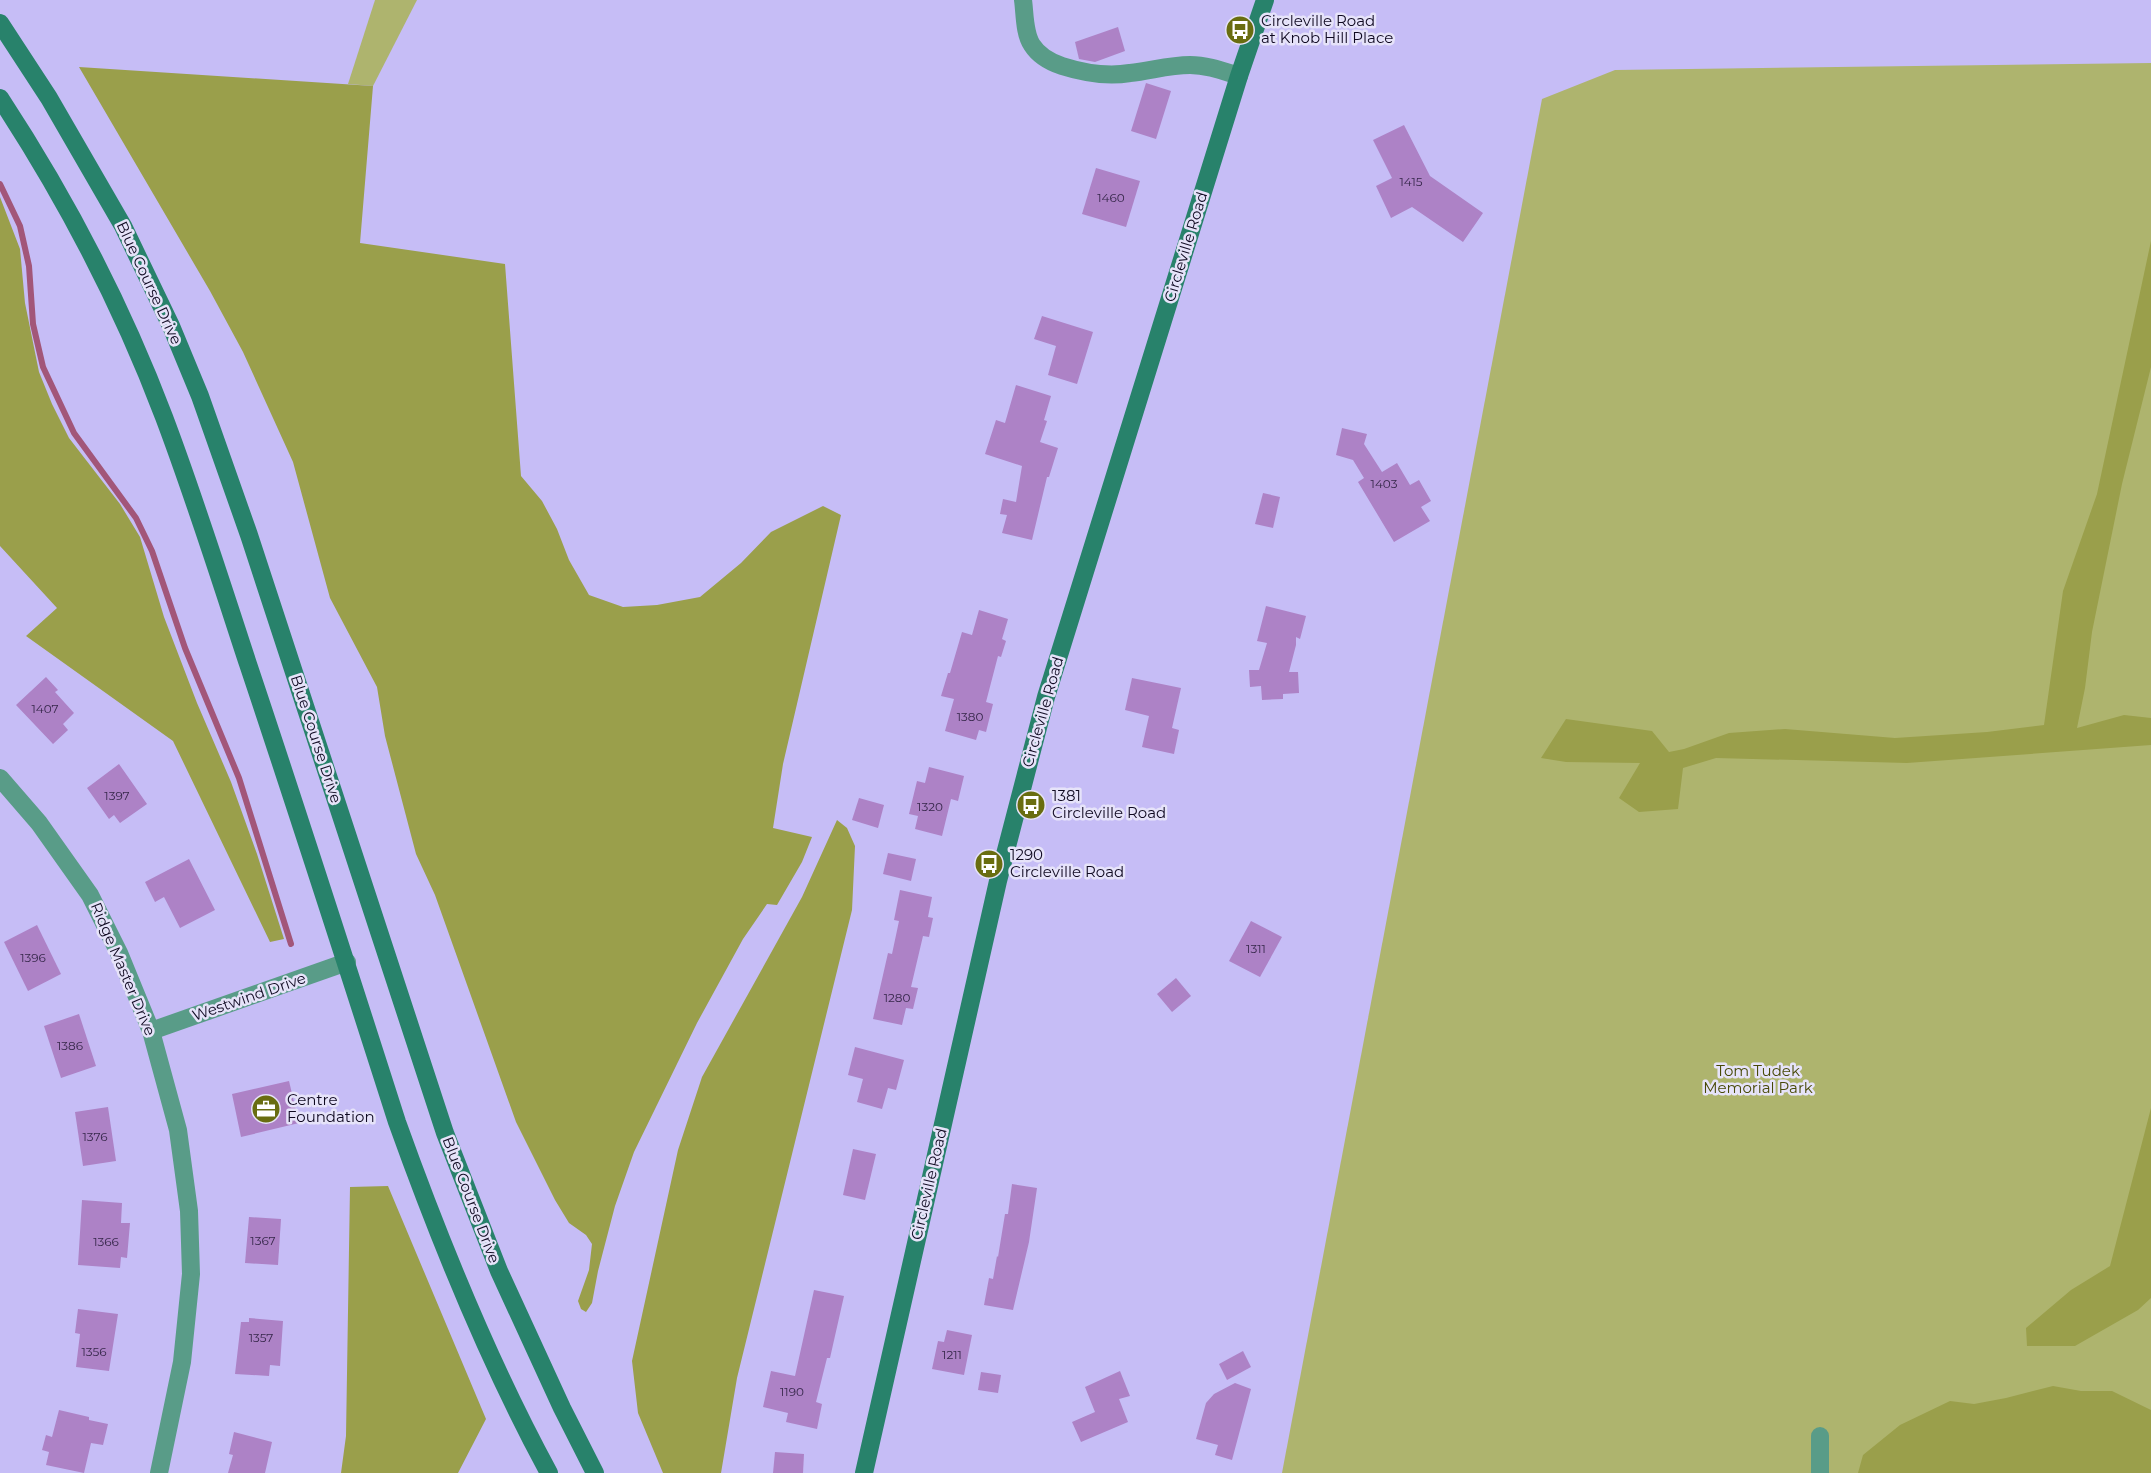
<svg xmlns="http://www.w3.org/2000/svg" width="2151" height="1473" viewBox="0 0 2151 1473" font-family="Montserrat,sans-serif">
  <rect width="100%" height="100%" fill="#c6bdf6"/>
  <g fill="#aeb46e">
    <path d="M375 0H417L373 86 348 84Z"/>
    <path d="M2151 63V1473H1282L1542 99 1615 70Z"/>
  </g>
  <g fill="#9a9f4b">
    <path d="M79 67 373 86 360 243 505 264 521 476 542 501 557 529 569 560 589 595 623 607 657 605 700 597 741 563 771 532 823 506 841 515 783 764 773 828 812 837 802 862 777 905 767 904 743 939 697 1023 634 1152 615 1206 598 1271 592 1303 586 1312 581 1309 578 1301 589 1270 592 1244 586 1235 569 1223 555 1200 516 1122 435 895 416 854 385 736 377 687 330 598 293 462 243 352 210 291Z"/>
    <path d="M0 197 20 249 25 303 39 372 52 404 69 438 120 504 140 537 164 617 197 703 231 782 257 854 284 939 270 942 173 741 26 636 57 608 0 546Z"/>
    <path d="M2151 241V367L2122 484 2092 632 2085 688 2077 728 2124 715 2151 718V745L1907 763 1716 758 1683 768 1678 809 1639 812 1619 798 1640 763 1566 762 1541 758 1566 719 1652 731 1669 752 1684 749 1729 733 1785 729 1895 738 1987 732 2044 725 2063 591 2097 494Z"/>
    <path d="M837 820 847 828 855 846 852 910 737 1378 721 1473H663L638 1413 632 1361 678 1150 702 1077 802 897Z"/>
    <path d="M2151 1108V1298L2138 1310 2075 1346H2027L2026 1328 2071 1290 2110 1266Z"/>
    <path d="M388 1186 486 1419 458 1473H341L346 1436 350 1187Z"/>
    <path d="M2053 1386 2081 1391H2112L2151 1410V1473H1858L1863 1455 1900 1425 1950 1401 1974 1404 2006 1398Z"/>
  </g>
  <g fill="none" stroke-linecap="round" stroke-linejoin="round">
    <path stroke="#a25679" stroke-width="6" d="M0 184 20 226 29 266 33 324 43 367 74 433 136 518 152 551 185 648 239 778 291 944"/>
  </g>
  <g fill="#ad82c6">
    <path d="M1118 27 1125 51 1095 62 1079 59 1075 42Z"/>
    <path d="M1146 83 1171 91 1156 139 1131 131Z"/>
    <path d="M1404 125 1430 176 1483 213 1463 242 1412 207 1391 218 1376 186 1392 178 1373 140Z"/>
    <path d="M1096 168 1140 181 1126 227 1082 214Z"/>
    <path d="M1042 316 1093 332 1077 384 1048 375 1056 346 1034 339Z"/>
    <path d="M1016 385 1051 396 1044 420 1047 421 1040 442 1058 448 1049 477H1047L1032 540 1002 533 1007 515 1000 514 1003 499 1016 502 1022 466 985 454 996 420 1005 423Z"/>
    <path d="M1342 428 1367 434 1364 444 1382 472 1397 463 1410 485 1419 480 1431 501 1421 507 1430 521 1394 542 1358 482 1364 478 1353 460 1336 455Z"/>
    <path d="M1263 493 1280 497 1273 528 1255 524Z"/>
    <path d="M1266 606 1306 616 1300 639 1296 637V645L1289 672H1298L1299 693 1283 694V699L1262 700 1261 686 1250 687 1249 670H1259L1267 643 1257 641Z"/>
    <path d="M979 610 1008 619 1002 639 1006 641 1001 657 998 656 986 702 993 704 986 732 979 730 976 740 945 731 954 699 941 696 948 673H950L962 632 972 635Z"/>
    <path d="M46 677 58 690 55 692 74 713 63 724 68 730 53 744 16 705Z"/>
    <path d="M1132 678 1181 688 1172 728 1179 730 1174 754 1142 747 1149 716 1125 710Z"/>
    <path d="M119 764 147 804 120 823 114 815 109 819 87 788Z"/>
    <path d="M929 767 964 776 958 801 951 799 942 836 915 829 918 816 909 814 917 781 925 783Z"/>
    <path d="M859 798 884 805 878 828 852 820Z"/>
    <path d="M888 853 916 859 911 881 883 874Z"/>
    <path d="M189 859 215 910 180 928 164 897 155 902 145 882Z"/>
    <path d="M900 890 932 897 928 917 933 918 929 937 923 936 911 987 918 988 913 1009 906 1008 902 1025 873 1019 888 953 892 954 899 921 894 920Z"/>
    <path d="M1251 921 1282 937 1260 977 1229 961Z"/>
    <path d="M37 925 61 974 28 991 4 942Z"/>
    <path d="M1176 978 1191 996 1172 1012 1157 994Z"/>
    <path d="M79 1014 96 1066 61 1078 44 1026Z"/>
    <path d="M855 1047 904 1060 896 1090 888 1088 882 1109 857 1102 863 1079 848 1075Z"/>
    <path d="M289 1081 299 1123 241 1137 232 1094Z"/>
    <path d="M108 1107 116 1161 83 1166 75 1112Z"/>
    <path d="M853 1149 876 1154 865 1200 843 1195Z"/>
    <path d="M1012 1184 1037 1188 1029 1242 1013 1310 984 1305 989 1278 993 1279 997 1256 998 1257 1005 1214H1008Z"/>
    <path d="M82 1200 122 1203 121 1223H130L127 1258 121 1257 120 1268 78 1265Z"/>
    <path d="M249 1217 281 1219 278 1265 245 1263Z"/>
    <path d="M814 1290 844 1296 830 1358H827L816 1402 822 1404 817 1429 786 1422 788 1413 763 1407 771 1371 795 1376Z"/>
    <path d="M78 1309 118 1314 109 1371 76 1367 80 1334 75 1333Z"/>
    <path d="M249 1318 283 1321 280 1366 270 1365 269 1376 235 1374 241 1322H249Z"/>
    <path d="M947 1330 972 1335 964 1375 932 1369 938 1341 944 1342Z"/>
    <path d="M1243 1351 1251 1367 1227 1380 1219 1364Z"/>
    <path d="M1120 1371 1130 1396 1119 1399 1128 1422 1081 1442 1072 1422 1095 1412 1085 1387Z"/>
    <path d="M981 1372 1001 1375 998 1393 978 1390Z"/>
    <path d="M1235 1383 1251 1389 1232 1460 1215 1455 1218 1445 1196 1439 1206 1403 1214 1394Z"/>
    <path d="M59 1410 89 1417V1420L108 1424 103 1445 91 1443 84 1473 46 1465 49 1452 42 1450 46 1435 52 1437Z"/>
    <path d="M234 1432 272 1442 265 1473H228L233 1455 229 1454Z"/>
    <path d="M775 1452 804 1454 803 1473H773Z"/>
  </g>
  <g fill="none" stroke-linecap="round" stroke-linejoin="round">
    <g stroke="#599c88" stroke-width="18">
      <path d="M1023 0C1025 14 1024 33 1032 45 1039 56 1050 62 1062 66 1084 73 1106 77 1130 73 1150 71 1169 65 1190 65 1207 65 1223 71 1239 76"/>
      <path d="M0 778 39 823 90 895 119 953 151 1031 178 1130 189 1211 191 1274 182 1362 159 1473"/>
      <path d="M151 1031 347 962"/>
      <path d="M1820 1473V1436"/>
    </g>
    <g stroke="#28826b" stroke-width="18">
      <path d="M0 23 49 98 123 226 171 326 200 396 249 535 445 1133 499 1271 562 1408 595 1473"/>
      <path d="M0 98C65 197 122 306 164 417 195 499 221 582 248 664 299 816 348 969 397 1122 440 1242 488 1361 549 1473"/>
      <path d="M864 1473 998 881 1046 697 1239 76 1265 0"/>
    </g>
  </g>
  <defs>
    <g id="bus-disc" transform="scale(1.5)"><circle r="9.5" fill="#696d10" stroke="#e6e3f9"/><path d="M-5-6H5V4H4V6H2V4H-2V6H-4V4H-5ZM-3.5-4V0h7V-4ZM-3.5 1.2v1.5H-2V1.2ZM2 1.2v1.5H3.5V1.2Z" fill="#fff"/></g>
    <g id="office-disc" transform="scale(1.5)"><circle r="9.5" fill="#696d10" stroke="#e6e3f9"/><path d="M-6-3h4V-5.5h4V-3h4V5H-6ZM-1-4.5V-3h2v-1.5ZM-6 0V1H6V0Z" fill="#fff"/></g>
  </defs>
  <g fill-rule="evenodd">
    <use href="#bus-disc" x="1240" y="30"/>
    <use href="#bus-disc" x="1031" y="805"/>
    <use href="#bus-disc" x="989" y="864"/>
    <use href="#office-disc" x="266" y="1109"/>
  </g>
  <g text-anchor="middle" stroke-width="5" stroke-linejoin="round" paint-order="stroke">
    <g font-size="12" fill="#36274a">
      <text x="1411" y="186">1415</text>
      <text x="1111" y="202">1460</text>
      <text x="1384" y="488">1403</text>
      <text x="45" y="713">1407</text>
      <text x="970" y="721">1380</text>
      <text x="117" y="800">1397</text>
      <text x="930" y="811">1320</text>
      <text x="1256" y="953">1311</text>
      <text x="33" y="962">1396</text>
      <text x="897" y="1002">1280</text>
      <text x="70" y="1050">1386</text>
      <text x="95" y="1141">1376</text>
      <text x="263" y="1245">1367</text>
      <text x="106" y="1246">1366</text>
      <text x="261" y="1342">1357</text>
      <text x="94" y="1356">1356</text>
      <text x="952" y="1359">1211</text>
      <text x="792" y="1396">1190</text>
    </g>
    <g font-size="15" fill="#0f0921" stroke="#e6e3f9" text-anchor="start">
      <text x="1261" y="26">Circleville Road<tspan x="1261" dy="17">at Knob Hill Place</tspan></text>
      <text x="1052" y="801">1381<tspan x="1052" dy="17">Circleville Road</tspan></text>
      <text x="1010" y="860">1290<tspan x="1010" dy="17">Circleville Road</tspan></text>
      <text x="287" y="1105">Centre<tspan x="287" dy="17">Foundation</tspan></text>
    </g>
    <g font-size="15" fill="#0f0921" stroke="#e6e3f9">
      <text transform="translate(1186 247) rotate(-73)" y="5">Circleville Road</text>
      <text transform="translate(149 283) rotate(65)" y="5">Blue Course Drive</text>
      <text transform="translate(1043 712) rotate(-74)" y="5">Circleville Road</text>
      <text transform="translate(316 739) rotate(72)" y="5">Blue Course Drive</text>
      <text transform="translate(123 969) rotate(67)" y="5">Ridge Master Drive</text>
      <text transform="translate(249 997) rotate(-19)" y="5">Westwind Drive</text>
      <text transform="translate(929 1184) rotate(-77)" y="5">Circleville Road</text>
      <text transform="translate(471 1200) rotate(69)" y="5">Blue Course Drive</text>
    </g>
    <g font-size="15" fill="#474906" stroke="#e6e3f9">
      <text x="1758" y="1076">Tom Tudek<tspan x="1758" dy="17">Memorial Park</tspan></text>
    </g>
  </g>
</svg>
